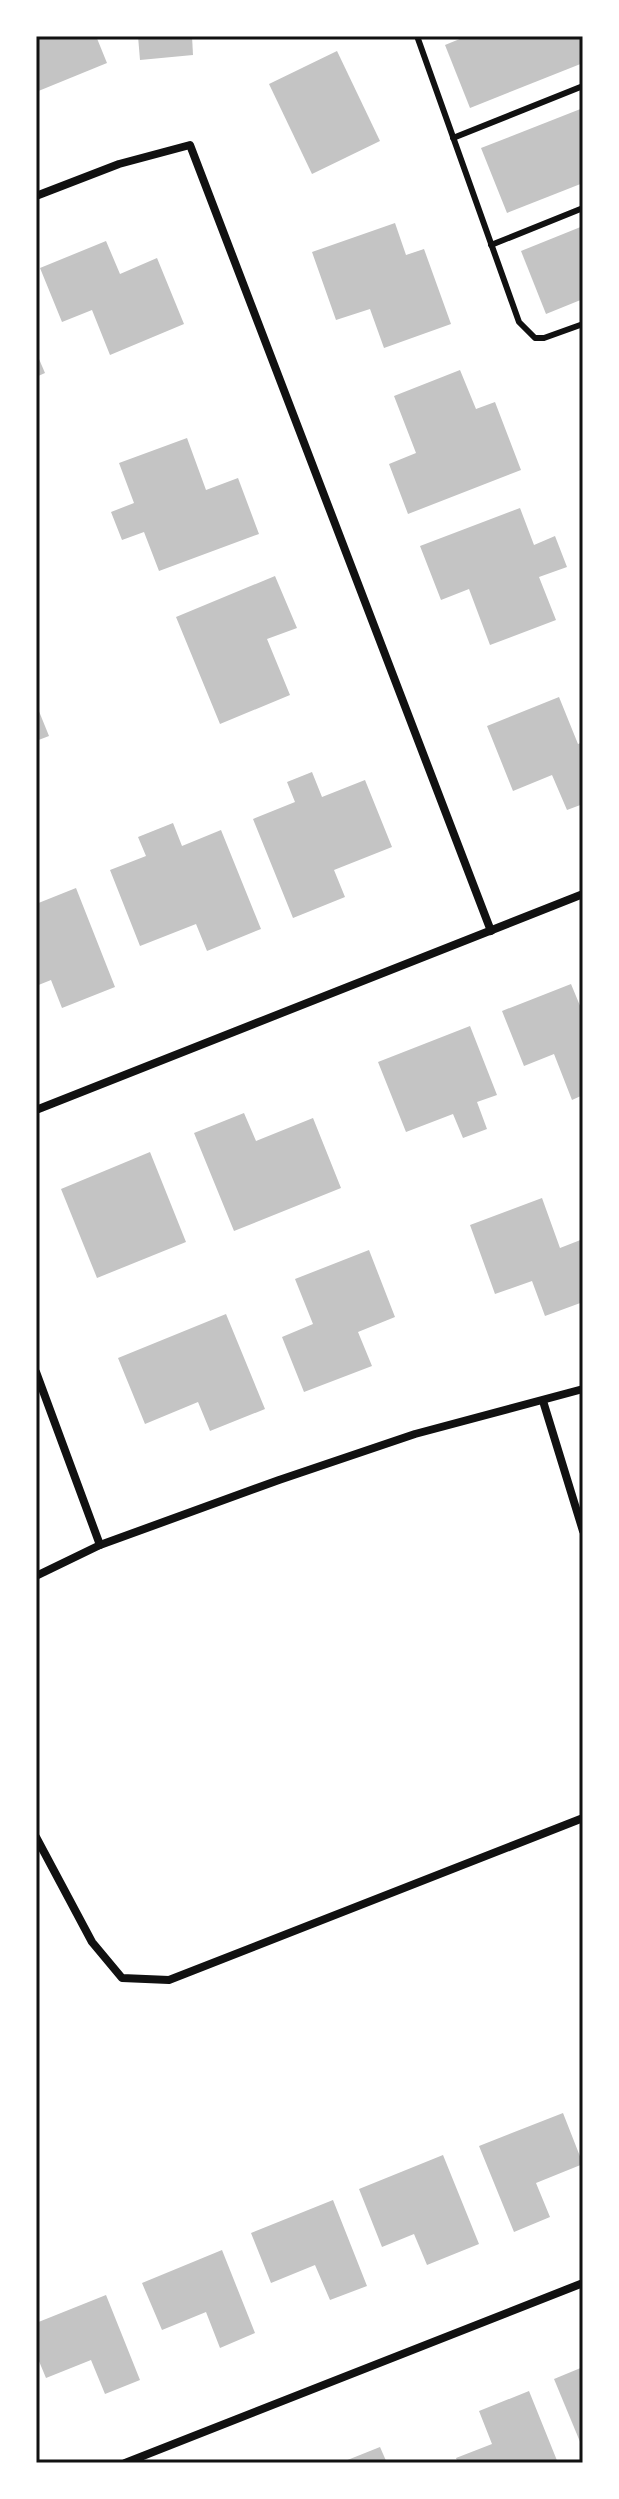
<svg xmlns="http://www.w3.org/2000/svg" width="619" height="2499" viewBox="0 0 619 2499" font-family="Mulish,sans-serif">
  <rect width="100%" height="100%" fill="#fff"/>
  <g fill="#c4c4c4">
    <path d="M36 36H96L107 63 36 92Z"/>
    <path d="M138 36H192L193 55 140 60Z"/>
    <path d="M467 36H583V63L470 108 445 45Z"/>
    <path d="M337 51 380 141 312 174 269 84Z"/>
    <path d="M583 108V183L507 213 481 148Z"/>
    <path d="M395 223 406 255 424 249 451 324 384 348 370 309 336 320 312 252Z"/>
    <path d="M583 226V299L546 314 521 251Z"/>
    <path d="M106 241 120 274 157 258 184 324 110 355 92 310 62 322 40 268Z"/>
    <path d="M36 352 45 373 36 377Z"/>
    <path d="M460 370 476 409 495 402 521 470 408 514 389 464 416 453 394 396Z"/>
    <path d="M187 438 206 490 238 478 259 534 159 571 144 532 122 540 111 512 134 503 119 463Z"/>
    <path d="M520 508 534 545 555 536 567 567 539 577 556 620 490 645 469 589 441 600 420 546Z"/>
    <path d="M275 576 297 628 267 639 290 695 220 724 176 617Z"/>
    <path d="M559 697 578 744 583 742V804L567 810 552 775 513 791 487 726Z"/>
    <path d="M36 704 49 736 36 741Z"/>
    <path d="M312 772 322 797 365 780 392 847 334 870 345 897 293 918 253 819 295 802 287 782Z"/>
    <path d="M173 823 182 846 221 830 261 929 207 951 196 924 140 946 110 870 146 856 138 837Z"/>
    <path d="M76 888 115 987 62 1008 51 980 36 986V904Z"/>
    <path d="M571 984 583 1013V1095L572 1100 554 1054 524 1066 502 1011Z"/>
    <path d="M470 1026 497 1095 477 1102 487 1129 463 1138 453 1114 406 1132 378 1062Z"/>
    <path d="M244 1113 256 1141 313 1118 341 1188 234 1231 194 1133Z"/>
    <path d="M150 1152 186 1242 97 1278 61 1189Z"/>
    <path d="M542 1198 560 1248 583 1239V1302L545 1316 532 1281 495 1294 470 1225Z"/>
    <path d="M369 1250 395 1317 358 1332 372 1366 304 1392 282 1337 313 1324 295 1279Z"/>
    <path d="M226 1314 265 1409 210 1431 198 1402 145 1424 118 1358Z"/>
    <path d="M563 2113 583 2164 536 2183 550 2217 514 2232 479 2146Z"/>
    <path d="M443 2155 479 2244 427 2265 414 2234 382 2247 359 2189Z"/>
    <path d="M333 2200 367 2286 330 2300 315 2265 271 2283 251 2233Z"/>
    <path d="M222 2250 255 2333 220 2348 206 2312 162 2330 142 2283Z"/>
    <path d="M106 2295 140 2380 105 2394 91 2360 46 2378 36 2354V2323Z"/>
    <path d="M583 2367V2449L554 2379Z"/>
    <path d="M529 2391 558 2463H458L456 2458 492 2444 479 2411Z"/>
    <path d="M380 2447 387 2463H340Z"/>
  </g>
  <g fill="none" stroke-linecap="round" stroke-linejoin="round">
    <g stroke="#111" stroke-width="6">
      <path d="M417 36 519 322 535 338H544L583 324"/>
      <path d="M453 138 583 86"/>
      <path d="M491 245 583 208"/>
    </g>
    <g stroke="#111" stroke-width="8">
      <path d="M36 196 119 164 190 145 491 931"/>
      <path d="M36 1110 583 894"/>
      <path d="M36 1372 100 1545"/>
      <path d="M543 1401 583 1531"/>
      <path d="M36 1576 100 1545 279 1480 415 1434 583 1389"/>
      <path d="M36 1837 92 1942 122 1978 169 1980 583 1818"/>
      <path d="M125 2463 583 2283"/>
    </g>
  </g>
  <rect width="619" height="2499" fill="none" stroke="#ffffff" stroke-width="76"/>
  <rect x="38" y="38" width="543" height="2423" fill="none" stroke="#111" stroke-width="3"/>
</svg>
